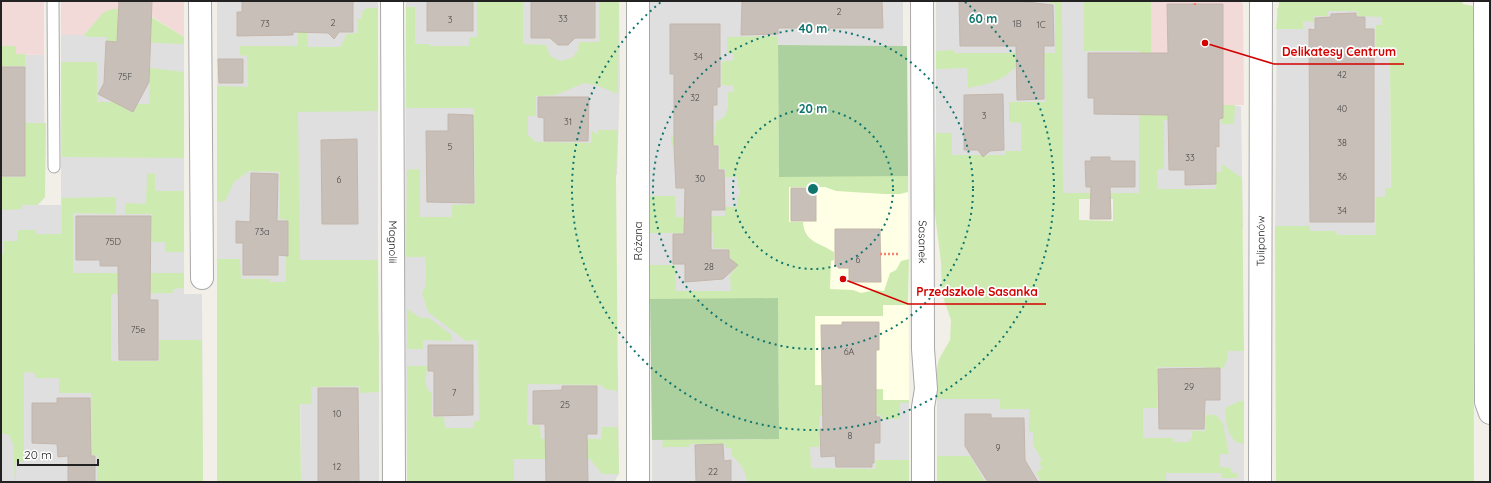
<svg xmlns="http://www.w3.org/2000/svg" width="1491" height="483" viewBox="0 0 1491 483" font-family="Quicksand,sans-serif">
  <rect width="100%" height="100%" fill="#f2efe9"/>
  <g fill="#e0dfdf">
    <path d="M217 1H378V260H300V291L217 288Z"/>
    <path d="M406 1H619L620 81 617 175 490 174 618 374 619 474 614 482H407L405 272Z"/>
    <path d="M650 1H903V46L778 45V298L650 299Z"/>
    <path d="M936 1H1151V105L1241 106 1243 229 1113 199H1079L936 172Z"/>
    <path d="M1390 1 1391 246H1275L1277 8Z"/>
    <path d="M112 9 184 37V294H202L203 481 1 482V54L44 55 45 197 38 205H61V35H84Z"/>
    <path d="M379 334V482H301L300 381Z"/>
    <path d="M1106 351H1244V482H1107Z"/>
    <path d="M1060 398V482H937V399Z"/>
    <path d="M819 400H909V482H652V440H663Z"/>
  </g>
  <g fill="#f2dad9">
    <path d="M1 1H44V55L1 54Z"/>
    <path d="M61 1H184V37L148 14 107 12 104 13 84 35H61Z"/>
    <path d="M1151 1H1240L1242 3 1243 5 1244 105H1151Z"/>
  </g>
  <path fill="#ffffe5" d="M908 176 909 400H779V177Z"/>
  <g fill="#cdebb0" fill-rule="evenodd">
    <path d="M298 1 307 31 308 47H340L347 34 358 33 357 19H361L363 10 369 8H378V111L298 112 300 260H378L379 392 360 393V386L311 387 312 404H300L301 482H217V259H240L241 279H270V282H286V219H280V172L249 171 234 182 225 201 217 202V86L248 87 247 56 240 55V46H298Z"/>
    <path d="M477 1 523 2V44L546 45 550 56 560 61 572 58 578 51 579 42H599V1H619L618 94 596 85 584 83 556 95 536 96V116H528V135L536 142 591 143 592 131 598 135V130H618L616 175 618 391 605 389 601 385 528 384 527 425H540L541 439H602V427H618L619 474H602L590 459H514V482H407V366H427C427 376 422 388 432 393V417H444L445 428H474V421H479L478 340 466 341 428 312 422 293 426 285V257H406L407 170 420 169V217H452V205L475 204 474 108H406V7H415V44H429L430 46H469V37H477Z"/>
    <path d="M1050 1H1062L1063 193H1139V51H1084V1H1151V105H1235L1234 124H1221V119L1164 120V169H1157V189H1216V172H1222V164L1242 178 1244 351H1228C1227 369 1223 371 1205 372V367H1157V408H1143V438H1173V442H1189V439H1192V431H1205L1206 415H1216L1223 423 1229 454H1220V467L1231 468V473H1237V478H1222V473H1166V482H1042L1036 473 1042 468 1039 462 1042 460 1033 445V432H1029V409H1000V399H937V368L939 359 950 340 951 320 942 294 941 262 934 206 936 133H952V155H1005V151H1021V123L1009 122V102H1045V67H1016L1004 77 987 84 968 88 967 68 936 69V51L953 50 954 53H1055V4L1049 3ZM1079 199H1113V221L1079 220Z"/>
    <path d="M1279 1H1462L1463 4 1473 6 1474 482H1276L1275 226H1310V231H1336L1337 235H1376V197H1385V188H1391L1390 53H1376V25H1382V17L1357 16 1358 11H1328V16H1314V22L1303 21V29H1276Z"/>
    <path d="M112 9 140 10 184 37V44L107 41V37H88L84 35 104 12Z"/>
    <path d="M778 36 779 176H908V192L900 194H884L836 191 825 187H789V222H803C804 242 820 243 834 252V260L831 261 830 289 853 290 861 293 875 290 884 291 890 273 896 270 901 261 909 259 908 305H883V316H815V385H855V390L883 389V400H909V403H900V419H881V415L819 416V447H810L811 468 876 469V460H909V482H747C746 472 740 462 732 456L731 448H725V444H690V447H662L663 440 779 439 778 299H650V265H675L676 291H731L730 275 734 271V262L730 257V249L713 248V233H650V196H675L676 217 725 216V207H737V196L740 195V188H738L737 177H725V169H720L719 145H671V136L716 135V122L725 116 728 107V92H734V86L722 85V62L734 60V54L727 53V37Z"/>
    <path d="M1 46H16V54H25V66H1Z"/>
    <path d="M61 62H97V102H114L133 113 138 104H149L150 68 184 72V158L62 157Z"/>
    <path d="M25 123H46L45 197 37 205H22V209L1 210V177H26Z"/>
    <path d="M147 173 155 174V191H184V252H165V242H152V214H125V203L146 204Z"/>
    <path d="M116 197V214L73 213V273H184V288L173 289V293L111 294V361H159V340H202L203 481 97 482V455H92L91 393H59V378H35V373L24 372V462H16V482H15L13 444 9 435 1 433V254H4V241H17L18 230H36V234H62V198Z"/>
    <path d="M407 309 421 318H429L452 335V341L423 340V349H407Z"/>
    <path d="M1240 401H1244V444C1227 443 1226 421 1225 408Z"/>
    <path d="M937 456H970L985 482H937Z"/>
  </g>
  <g fill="#add19e">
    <path d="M778 45 907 46 908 176 779 177Z"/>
    <path d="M778 298 779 439 652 440 650 299Z"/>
  </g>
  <g fill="#c7bfb8" stroke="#c4b6ab">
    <path d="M119 1H152L149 82 133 112 98 94 104 83 106 41 117 42Z"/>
    <path d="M242 1H353V32H339L334 39 328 33 293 32V35L237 36V12H242Z"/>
    <rect x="427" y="1" width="46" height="30"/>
    <path d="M531 1H595V38H575L568 45H558L550 38H531Z"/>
    <path d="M742 1H882L883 28H778V34L741 35Z"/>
    <path d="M959 1H1018L1053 5 1054 46H1044V99L1017 100 1016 46H960Z"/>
    <path d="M1167 4H1223V118L1219 119V147L1216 146V184L1185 185V170H1169L1168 115 1094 114V98H1088V53H1168Z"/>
    <path d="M1356 13V17H1365V29H1374V222H1310L1309 29 1315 30V18L1331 17V14Z"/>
    <path d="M670 24H720V87H717V105H713V146H718V170H724L725 210H711V250H729V258L738 265 723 279 685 282V264H673V234H684L685 188H676L674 146V74H670Z"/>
    <path d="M218 59H243V83H219Z"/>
    <rect x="1" y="67" width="24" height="109"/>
    <path d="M1003 94 1004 150 990 151 983 157 978 150H964V95Z"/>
    <path d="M538 97H589L588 141H544V118L538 117Z"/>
    <path d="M448 114 473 115 474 203 427 202 426 131H448Z"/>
    <path d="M357 139 358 224H322L321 140Z"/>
    <path d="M1091 157H1110V161H1135V187H1110L1111 219H1090L1091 187H1086L1085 161H1091Z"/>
    <path d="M251 173 278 174 277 221H288V256L278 255V275H243V243H236V221L250 222Z"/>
    <rect x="791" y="188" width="25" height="33"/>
    <path d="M76 216H151L150 300H158V360H119L118 266H100V260H76Z"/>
    <path d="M835 229H880L881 282H849V268H838V266H835Z"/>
    <path d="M842 322H879V350H876V417H880V443H874V463H872V467H836L835 456 821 457 820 429H823L821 325H842Z"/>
    <path d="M428 345H473V415L434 416V371H428Z"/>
    <path d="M1220 368V400H1205L1204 429H1159L1158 369Z"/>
    <path d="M562 386H597V434H587L588 482H546L545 424H533V391L562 390Z"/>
    <path d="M318 388H358L359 482H318Z"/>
    <path d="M57 398H90L91 456H95V482H68V456L58 457 57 444 32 443V403H57Z"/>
    <path d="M965 414H991V418H1024L1025 460 1038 482H988L965 446Z"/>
    <path d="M723 444 724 461 731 460V482H696L695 445Z"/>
  </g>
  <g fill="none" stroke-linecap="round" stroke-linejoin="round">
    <g stroke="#a9a9a9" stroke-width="13">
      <path id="service" d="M53 1 54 167"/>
    </g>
    <g stroke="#a9a9a9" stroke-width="24">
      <g id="minor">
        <path d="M200 1 202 278"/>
        <path id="s1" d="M392 1 394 482"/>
        <path id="s2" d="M922 1 923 349 926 389 923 407V482"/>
        <path d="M1485 1 1486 390V402L1490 413"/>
        <path d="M638 482V1"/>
        <path id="s3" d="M1260 482 1261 1"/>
      </g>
    </g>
    <g stroke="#fa8072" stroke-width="2.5" stroke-dasharray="2 2" stroke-linecap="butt">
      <path d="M1195 5V1"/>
      <path d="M880 254H898"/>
    </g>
    <use href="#service" stroke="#fff" stroke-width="11"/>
    <use href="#minor" stroke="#fff" stroke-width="22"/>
  </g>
  <g fill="none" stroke="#0f766e" stroke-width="2" stroke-dasharray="2 4">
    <circle cx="813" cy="189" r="80"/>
    <circle cx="813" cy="189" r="160"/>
    <path d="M965 2A241 241 0 1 1 661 2"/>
  </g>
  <g text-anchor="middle" stroke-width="3.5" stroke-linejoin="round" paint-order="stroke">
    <g font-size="9" fill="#4b4948">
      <text x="839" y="15">2</text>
      <text x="563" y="22">33</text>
      <text x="450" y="23">3</text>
      <text x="333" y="26">2</text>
      <text x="265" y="27">73</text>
      <text x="1017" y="27">1B</text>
      <text x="1041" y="28">1C</text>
      <text x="698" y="60">34</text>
      <text x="1342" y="78">42</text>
      <text x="125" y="80">75F</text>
      <text x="695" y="101">32</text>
      <text x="1342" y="112">40</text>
      <text x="984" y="119">3</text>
      <text x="568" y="125">31</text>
      <text x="1342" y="146">38</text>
      <text x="450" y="150">5</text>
      <text x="1190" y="161">33</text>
      <text x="1342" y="180">36</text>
      <text x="700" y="182">30</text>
      <text x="339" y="183">6</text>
      <text x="1342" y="214">34</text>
      <text x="262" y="235">73a</text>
      <text x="113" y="245">75D</text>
      <text x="858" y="263">6</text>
      <text x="709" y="270">28</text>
      <text x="138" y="333">75e</text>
      <text x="849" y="355">6A</text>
      <text x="1189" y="390">29</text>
      <text x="454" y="396">7</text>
      <text x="565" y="408">25</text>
      <text x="337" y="417">10</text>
      <text x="850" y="439">8</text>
      <text x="998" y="451">9</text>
      <text x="337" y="470">12</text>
      <text x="713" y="475">22</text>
    </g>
    <g font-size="11" fill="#222" stroke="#fff">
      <text transform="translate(638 241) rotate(-90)" y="4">Różana</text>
      <text dy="4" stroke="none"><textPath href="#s3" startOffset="241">Tulipanów</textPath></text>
      <text dy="4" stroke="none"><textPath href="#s1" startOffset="241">Magnolii</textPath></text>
      <text dy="4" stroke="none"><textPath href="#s2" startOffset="241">Sasanek</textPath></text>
    </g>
  </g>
  <circle cx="813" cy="189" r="6" fill="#0f766e" stroke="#fff" stroke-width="2"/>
  <g font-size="12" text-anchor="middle" font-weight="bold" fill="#0f766e" stroke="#fff" stroke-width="3.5" stroke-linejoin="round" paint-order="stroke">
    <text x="983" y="23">60 m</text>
    <text x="813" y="33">40 m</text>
    <text x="813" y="113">20 m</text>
  </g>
  <path fill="none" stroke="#d40000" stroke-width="1.5" d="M1205 43L1274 64H1404M843 279L908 304H1046"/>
  <g fill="#d40000" stroke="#fff" stroke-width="1.5">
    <circle cx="1205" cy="43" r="4"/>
    <circle cx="843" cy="279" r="4"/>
  </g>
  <g font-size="12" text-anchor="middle" font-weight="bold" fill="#d40000" stroke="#fff" stroke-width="3.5" stroke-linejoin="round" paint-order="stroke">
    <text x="1339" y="56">Delikatesy Centrum</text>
    <text x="977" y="296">Przedszkole Sasanka</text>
  </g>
  <rect width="1491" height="483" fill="none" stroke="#222222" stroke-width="4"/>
  <path d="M18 459v6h80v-6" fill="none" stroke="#222222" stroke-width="2"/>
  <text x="24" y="459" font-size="12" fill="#222222" stroke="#ffffff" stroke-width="3" paint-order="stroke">20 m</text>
</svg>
